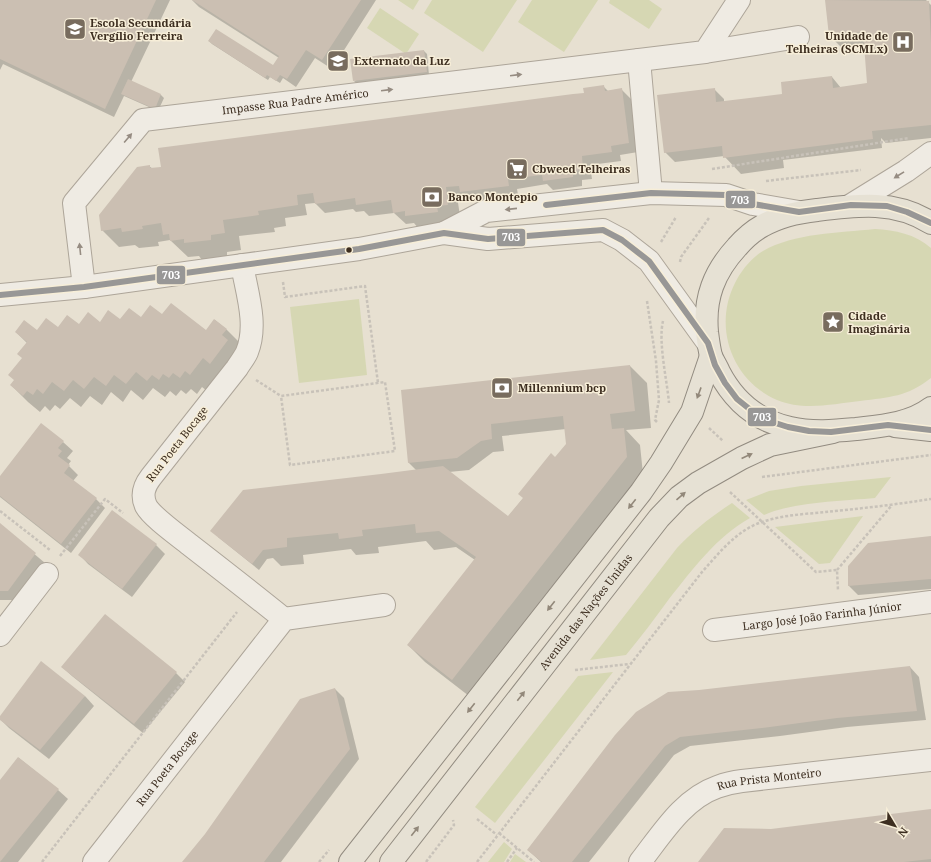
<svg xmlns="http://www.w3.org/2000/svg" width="931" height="862" viewBox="0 0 931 862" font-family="'Noto Serif',serif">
  <rect width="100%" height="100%" fill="#e7e0d1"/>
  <g fill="#d6d7b3">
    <path d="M398 0H419L413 10Z"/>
    <path d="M432 0H517L483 52 424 13Z"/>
    <path d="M532 0H598L564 52 518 22Z"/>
    <path d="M610 0H649L662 9 649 29 609 3Z"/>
    <path d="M380 8 419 34 406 54 367 28Z"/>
    <path d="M875 229C895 230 915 234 931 248V378C907 397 890 397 860 401 833 404 803 411 777 400 731 380 713 326 735 283 741 271 751 258 763 251 794 233 839 233 875 229Z"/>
    <path d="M359 299 367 375 299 383 290 307Z"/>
    <path d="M891 477 875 498C843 501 793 502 764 515L746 500 769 491 801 486Z"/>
    <path d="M732 503 750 518C716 537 693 569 669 599 655 618 641 637 626 655L590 660 677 548C694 530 712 516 732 503Z"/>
    <path d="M863 516 830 563 819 564 775 527Z"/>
    <path d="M613 672 495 823 475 807 578 676Z"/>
    <path d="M504 842 512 849 504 862H488Z"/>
    <path d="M515 854 526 862H510Z"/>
  </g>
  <g fill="#0003" fill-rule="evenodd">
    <path d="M0 0H170L131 82 161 95 164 98 158 111 124 96 114 117 3 64 0 70Z"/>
    <path d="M192 0H376L332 69 315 58 296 87 283 78 280 83 270 77 268 80 212 44 209 41 273 67 279 58 199 7Z"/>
    <path d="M826 0H926L931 5V138L886 143 881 138 882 148 783 160 784 168 741 174 724 156 675 162 665 152 714 89 724 99V102L784 95 832 77 841 88 868 84 865 45 842 48 830 36Z"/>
    <path d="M424 51 427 54 429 75 357 84 354 81Z"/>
    <path d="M604 87 608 91 621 89 631 99 638 152 620 155 621 161 590 165 592 179 582 180V186L553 190 547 184 517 189 518 195 471 201 464 195 457 196 460 216 449 218V224L418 228 414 223 406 224 394 213 369 216 364 211 356 212 353 209 325 213 315 203 305 204 307 215 285 218 286 226 274 228 275 232 239 236 241 250 227 252V256L202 260 199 256 188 257 170 240 158 242 159 246 139 248 135 245 119 247 102 230 149 166 153 169 585 94Z"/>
    <path d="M162 316 206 331 215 320 227 330 243 346 207 391 202 387 197 394 191 389 186 394 181 390 176 396 170 391 165 397 153 388 143 400 131 390 123 402 111 392 102 405 90 396 81 407 70 398 60 409 55 405 50 411 45 406 40 412 28 402 11 385 15 381 27 343 16 332 58 329Z"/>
    <path d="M630 366 647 383 651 428 626 430 640 445 643 474 469 696 425 662 408 645 475 560 456 547 434 550 426 541 378 547 379 553 356 555 351 549 303 555 304 564 281 566 273 558 267 559 259 570 218 537 417 471 409 463 402 391ZM566 429 567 444 508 517 449 472 469 470 493 452 504 451 502 436Z"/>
    <path d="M63 442 73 451 67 458 71 461 68 465 78 475 73 481 96 499 105 508 71 553 0 497V478Z"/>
    <path d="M0 525 45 563 17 600H0Z"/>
    <path d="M931 537V589L858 595 849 586V566Z"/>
    <path d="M156 545 165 554 132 597 88 564 79 554Z"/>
    <path d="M62 667 176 673 185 682 143 733 72 676Z"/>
    <path d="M910 667 919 677 926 720 847 727 780 736 690 746 674 755 589 862H541L528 850 699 691Z"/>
    <path d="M335 689 344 698 359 759 281 862H184Z"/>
    <path d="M85 696 94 706 49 759 9 728 0 719Z"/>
    <path d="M19 758 58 790 68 799 18 862H0V781Z"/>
    <path d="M931 810V862H699L771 830Z"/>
  </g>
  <g fill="#cbbfb2">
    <path d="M0 0H156L105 109 0 59Z"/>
    <path d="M192 0H361L322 60 306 50 287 79 280 75 276 81 267 75 265 78 208 41 216 29 273 65 279 56Z"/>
    <path d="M825 0 929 1 931 43V125L872 131 873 139 723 158 722 146 664 153 657 95 715 88 716 102 782 94 781 82 832 76 833 88 867 83 863 32 829 36Z"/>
    <path d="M424 50 427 72 353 81 350 59Z"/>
    <path d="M128 79 161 94 155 109 121 94Z"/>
    <path d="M604 85 605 91 622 88 629 143 611 146 612 152 582 156 583 170 573 171V177L543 181 542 175 508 179 509 186 460 192 459 186 446 187 448 205 437 206 438 212 405 216V211L393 213 391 200 356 205 355 198 315 204 313 193 297 195 298 205 258 211 259 215 223 220 225 233 211 235V240L184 243V239L170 241 169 234 163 235 161 223 142 226 143 229 122 232 121 228 101 231 99 215 137 167 150 165V168L161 167 158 148 573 94 584 93 583 88Z"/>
    <path d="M171 303 206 330 214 319 227 329 222 335 228 340 210 364 203 358 190 375 185 371 180 378 173 373 169 378 163 374 159 380 152 375 147 381 136 372 126 384 114 375 106 386 94 377 84 389 73 380 64 391 52 382 43 394 37 389 33 395 27 391 23 396 10 385 14 380 8 375 22 358 17 354 27 342 15 332 24 320 37 330 46 318 58 327 67 315 79 324 88 312 100 322 108 310 120 319 129 308 141 317 150 305 162 314Z"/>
    <path d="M630 365 635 411 610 414 612 429 624 428 627 457 452 680 407 645 476 557 439 531 416 533 415 524 362 530 363 536 339 539 338 533 287 538V547L263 550 252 564 210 531 243 490 381 474 443 466 508 516 523 498 518 494 551 453 555 457 566 444 563 416 491 424 492 439 481 441 457 458 408 463 401 390Z"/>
    <path d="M41 423 64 441 58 448 62 451 58 456 70 465 64 473 97 498 61 544 0 496V476Z"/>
    <path d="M112 510 157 544 122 589 78 555Z"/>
    <path d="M0 523 36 553 8 591H0Z"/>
    <path d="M931 536V579L848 586V566L868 543Z"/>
    <path d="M105 614 177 672 134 724 61 667Z"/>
    <path d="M41 661 85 696 40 750 0 720V716Z"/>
    <path d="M910 666 917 711 837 718 770 727 680 737 665 746 572 862H542L527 850 615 735 636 712 668 692 699 690Z"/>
    <path d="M335 688 350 749 264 862H182L205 834 300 699Z"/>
    <path d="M18 757 59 789 0 862V780Z"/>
    <path d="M931 809V859L904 862H698L724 828 771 829Z"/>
  </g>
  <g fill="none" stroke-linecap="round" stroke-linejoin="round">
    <g stroke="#ada599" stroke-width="24">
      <g id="minor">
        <path d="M705 52 798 37"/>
        <path d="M651 193 639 60 705 52 739 0"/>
        <path d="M851 205 906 171 931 153"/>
        <path d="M444 233 488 239 603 230 622 240 649 261 708 343"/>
        <path d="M242 265C247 293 258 325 247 352 245 357 240 363 237 368L151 477C144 486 141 495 146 506 152 517 179 536 190 545 221 569 253 594 284 619"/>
        <path id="s1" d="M84 287 74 203 143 120 639 60"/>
        <path d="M0 295 84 287 359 249 444 233 486 211 651 193 726 195 753 204 799 212"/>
        <path id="s2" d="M714 630 931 602"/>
        <path d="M0 635 47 574"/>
        <path id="s3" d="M94 862 284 619 384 605"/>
        <path id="s4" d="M640 862C662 834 683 799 717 787 725 784 733 782 742 781L931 760"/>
      </g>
    </g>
    <g stroke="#928b80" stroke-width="24">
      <g id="major">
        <path d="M931 223C895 200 857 205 817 210 798 212 779 216 762 226 753 231 744 239 737 247 714 272 704 298 707 332 708 340 709 348 711 356 713 361 717 367 719 372 734 401 758 421 790 428 812 433 834 431 856 429 881 426 910 424 931 408"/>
        <path d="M895 426 931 430"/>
        <path d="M350 862 641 492 661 463 692 412 711 356"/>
        <path id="s5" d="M391 862 659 518 679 497 698 483 742 458 770 445 833 432"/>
      </g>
    </g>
    <g stroke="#c8c2b9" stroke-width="2.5" stroke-dasharray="3 2" stroke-linecap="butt">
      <path d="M712 169 909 138"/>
      <path d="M766 181 861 170"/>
      <path d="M661 242 676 217"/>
      <path d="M680 262 681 257 709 218"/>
      <path d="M283 282 285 297 365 286 378 383"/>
      <path d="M647 301 656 361 659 400 655 420 658 423"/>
      <path d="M663 321C658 342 667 380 669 403"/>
      <path d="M256 380 281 396 385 382 395 451 290 465 281 396"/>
      <path d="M709 428 723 441"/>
      <path d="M762 477 931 455"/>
      <path d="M730 492 816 572 837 570 838 590"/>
      <path d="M0 511 50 550"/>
      <path d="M60 556 105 499 123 513"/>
      <path d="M837 570 892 505"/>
      <path d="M575 670 629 664"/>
      <path d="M477 819 497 835"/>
      <path d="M499 833 534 862"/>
      <path d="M42 862 237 612"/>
      <path d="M319 862 329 850"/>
      <path d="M426 862 454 825 453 820"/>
      <path d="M477 862 702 572C719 553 737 530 762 522 785 514 811 514 834 511 867 508 899 504 931 499"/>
      <path d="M507 862 517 848"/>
    </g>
    <use href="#minor" stroke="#efebe3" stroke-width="22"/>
    <use href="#major" stroke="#e6e1d4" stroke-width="22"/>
    <g stroke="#f7eed8" stroke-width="9">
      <g id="bus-1">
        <path d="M546 205 651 193 726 195 753 204 799 212 851 205 887 206 907 212 931 223"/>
        <path d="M0 295 84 287 359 249 444 233 488 239 603 230 622 240 649 261 708 343 715 365 725 383 737 399 752 411 769 421 788 427 809 431 831 432 888 425 931 430"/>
      </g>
    </g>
    <use href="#bus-1" stroke="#989796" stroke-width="6"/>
  </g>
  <defs><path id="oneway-solid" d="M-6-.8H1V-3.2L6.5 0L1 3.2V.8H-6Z"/></defs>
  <g fill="#968c82">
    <use href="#oneway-solid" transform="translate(516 75) rotate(-7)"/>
    <use href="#oneway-solid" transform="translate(387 90) rotate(-7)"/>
    <use href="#oneway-solid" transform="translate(128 138) rotate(-50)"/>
    <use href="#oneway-solid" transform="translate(899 175) rotate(148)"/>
    <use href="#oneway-solid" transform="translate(511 209) rotate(174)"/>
    <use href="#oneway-solid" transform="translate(80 249) rotate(-96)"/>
  </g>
  <g fill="#92887a">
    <use href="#oneway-solid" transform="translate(699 393) rotate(110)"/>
    <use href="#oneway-solid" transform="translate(747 456) rotate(-25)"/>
    <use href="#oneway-solid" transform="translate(681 496) rotate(-41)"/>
    <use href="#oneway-solid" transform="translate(632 504) rotate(128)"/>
    <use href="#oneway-solid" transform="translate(551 606) rotate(128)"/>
    <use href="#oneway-solid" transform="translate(521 696) rotate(-52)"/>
    <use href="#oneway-solid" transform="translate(471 708) rotate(128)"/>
    <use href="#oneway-solid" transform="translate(415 831) rotate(-52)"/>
  </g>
  <defs>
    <g id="school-square" transform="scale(1.15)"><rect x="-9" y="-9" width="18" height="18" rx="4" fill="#786c5e" stroke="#f7eed8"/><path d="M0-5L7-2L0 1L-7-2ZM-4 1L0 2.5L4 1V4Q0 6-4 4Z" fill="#fff"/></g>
    <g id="hospital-square" transform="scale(1.15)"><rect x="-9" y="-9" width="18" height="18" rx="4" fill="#786c5e" stroke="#f7eed8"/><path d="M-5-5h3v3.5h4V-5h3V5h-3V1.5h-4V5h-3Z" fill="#fff"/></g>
    <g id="supermarket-square" transform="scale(1.15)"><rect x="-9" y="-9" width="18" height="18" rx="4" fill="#786c5e" stroke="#f7eed8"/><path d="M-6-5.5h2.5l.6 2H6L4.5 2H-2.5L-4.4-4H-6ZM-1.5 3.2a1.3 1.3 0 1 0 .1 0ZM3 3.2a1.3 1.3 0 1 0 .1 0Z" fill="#fff"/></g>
    <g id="bank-square" transform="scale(1.15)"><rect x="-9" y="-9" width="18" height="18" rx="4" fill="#786c5e" stroke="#f7eed8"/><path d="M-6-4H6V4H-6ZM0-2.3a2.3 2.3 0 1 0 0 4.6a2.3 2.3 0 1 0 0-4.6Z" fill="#fff"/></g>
    <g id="sight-square" transform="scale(1.15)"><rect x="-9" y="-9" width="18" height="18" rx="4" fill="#786c5e" stroke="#f7eed8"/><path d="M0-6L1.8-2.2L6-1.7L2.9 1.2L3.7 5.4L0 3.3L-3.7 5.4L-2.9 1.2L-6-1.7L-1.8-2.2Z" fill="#fff"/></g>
  </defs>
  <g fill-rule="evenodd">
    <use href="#school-square" x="75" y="29"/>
    <use href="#hospital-square" x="903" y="42"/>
    <use href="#school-square" x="338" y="61"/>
    <use href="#supermarket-square" x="517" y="169"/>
    <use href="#bank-square" x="432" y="197"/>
    <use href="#sight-square" x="833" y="322"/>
    <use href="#bank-square" x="502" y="388"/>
  </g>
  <circle fill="#3d2e20" stroke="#f7eed8" stroke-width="1.5" cx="349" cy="250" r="3.5"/>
  <g text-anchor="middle" stroke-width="3" stroke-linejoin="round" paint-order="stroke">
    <g font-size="11" font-weight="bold" fill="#3d2e20" stroke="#f7eed8" text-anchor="start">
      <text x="90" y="27">Escola Secundária<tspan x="90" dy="13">Vergílio Ferreira</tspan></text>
      <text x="888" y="40" text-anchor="end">Unidade de<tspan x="888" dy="13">Telheiras (SCMLx)</tspan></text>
      <text x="354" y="65">Externato da Luz</text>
      <text x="532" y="173">Cbweed Telheiras</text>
      <text x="448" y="201">Banco Montepio</text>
      <text x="848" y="320">Cidade<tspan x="848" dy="13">Imaginária</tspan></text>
      <text x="518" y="392">Millennium bcp</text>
    </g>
    <g font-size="11" fill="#3d2e20" stroke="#f7eed8">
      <text dy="4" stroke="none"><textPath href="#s1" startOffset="346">Impasse Rua Padre Américo</textPath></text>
      <text transform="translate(177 444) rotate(-52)" y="4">Rua Poeta Bocage</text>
      <text dy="4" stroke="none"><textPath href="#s5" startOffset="317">Avenida das Nações Unidas</textPath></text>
      <text dy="4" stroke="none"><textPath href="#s2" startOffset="109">Largo José João Farinha Júnior</textPath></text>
      <text dy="4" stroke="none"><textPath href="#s3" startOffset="119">Rua Poeta Bocage</textPath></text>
      <text dy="4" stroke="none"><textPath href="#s4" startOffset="162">Rua Prista Monteiro</textPath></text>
    </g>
  </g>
  <g stroke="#f7eed8" stroke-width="1.5">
    <rect x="725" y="190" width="31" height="19" rx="4" fill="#989796"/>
    <rect x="496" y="228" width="30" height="19" rx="4" fill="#989796"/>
    <rect x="156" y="265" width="30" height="20" rx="4" fill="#989796"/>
    <rect x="747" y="407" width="30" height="20" rx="4" fill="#989796"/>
  </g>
  <g font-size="11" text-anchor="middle" font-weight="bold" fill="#fff">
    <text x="740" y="204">703</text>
    <text x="511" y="241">703</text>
    <text x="171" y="279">703</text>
    <text x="762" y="421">703</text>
  </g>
  <g transform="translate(895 826) rotate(128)" stroke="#f7eed8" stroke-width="3" paint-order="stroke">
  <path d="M0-3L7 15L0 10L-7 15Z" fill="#3d2e20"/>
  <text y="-6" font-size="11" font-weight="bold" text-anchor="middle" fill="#3d2e20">N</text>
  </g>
</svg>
